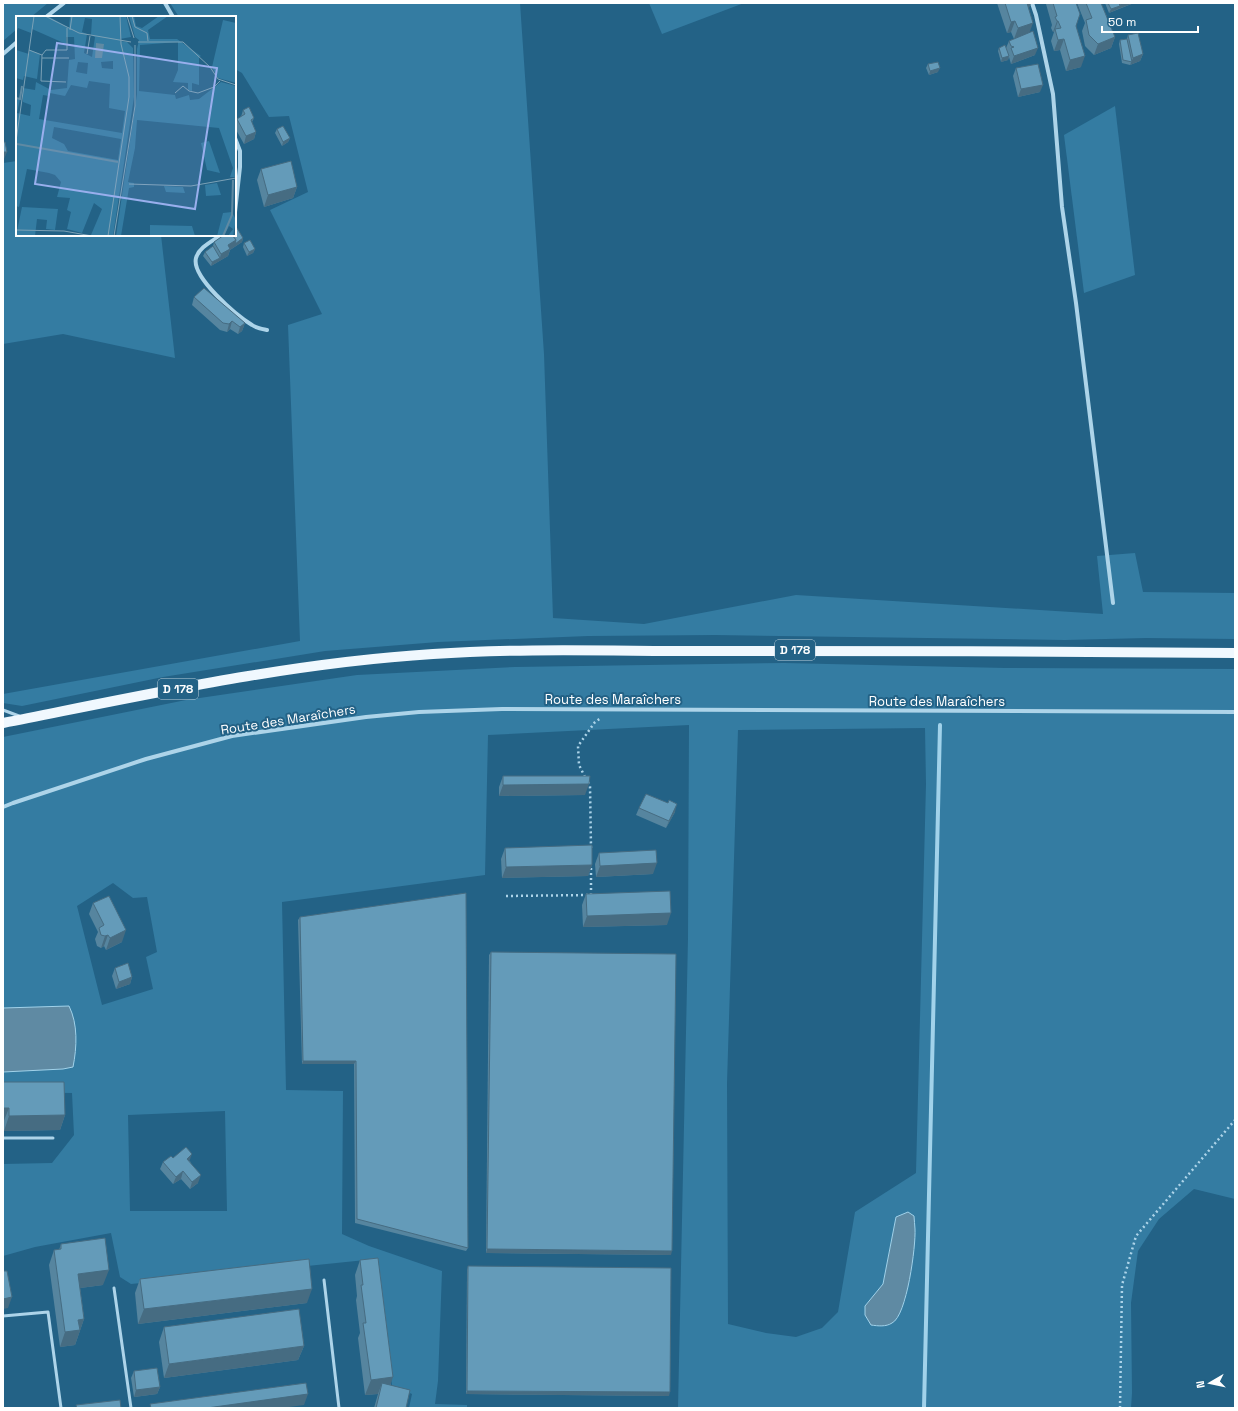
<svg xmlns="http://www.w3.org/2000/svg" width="1238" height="1411" viewBox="0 0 1238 1411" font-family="'Space Grotesk',sans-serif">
  <rect width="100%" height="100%" fill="#236286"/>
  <g fill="#347ca2" fill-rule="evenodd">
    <path d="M3 3H48L31 17H17V29L3 41Z"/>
    <path d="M170 3H520L544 354 553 618 644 624 796 595 1103 614 1097 556 1135 553 1143 592 1235 593V639L1146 638 1065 640 715 635 588 636 438 642 325 651 163 677 22 706 3 703V694L300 641 288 325 322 314 270 210 308 192 289 116 269 117 242 73 235 69V17H179Z"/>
    <path d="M649 3H744L662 34Z"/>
    <path d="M1115 106 1135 275 1084 293 1064 135Z"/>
    <path d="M17 161V235H161L175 358 63 334 3 344V163Z"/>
    <path d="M784 663 1005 668 1235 669V1199L1194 1189 1159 1219 1138 1251 1131 1303 1132 1393 1131 1408H678L688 938 689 725 488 735 485 875 282 902 286 1090 343 1091 342 1234 369 1246 442 1271 438 1381 435 1404 467 1405V1408H409L412 1394 392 1385 375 1259 131 1284 120 1277 111 1233 35 1247 3 1256V1164L52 1163 74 1135 72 1093 3 1092V737L186 700 357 675 515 667ZM925 728 926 784 916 1173 855 1212 838 1312 822 1328 796 1337 766 1333 728 1324 727 1083 738 730ZM113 883 133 898 147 897 157 952 146 957 153 989 102 1005 77 906ZM225 1111 227 1211H130L128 1115ZM896 1217 915 1229 912 1266 905 1301 865 1306 883 1284Z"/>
  </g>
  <g fill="#5f8aa3" stroke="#a1d2ea">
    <path d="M69 1006C78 1024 77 1047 73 1067L63 1069 3 1072V1008Z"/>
    <path d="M908 1212 914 1216C914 1220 915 1225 915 1229 916 1245 907 1316 892 1323 886 1327 878 1326 871 1325L865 1315V1306L883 1284 896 1217Z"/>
  </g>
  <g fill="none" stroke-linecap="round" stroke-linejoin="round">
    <path stroke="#a1d2ea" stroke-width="4" d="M924 1408 940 725"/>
    <g stroke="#add4e9" stroke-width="2.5" stroke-dasharray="2 3" stroke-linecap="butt">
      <path d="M585 777 579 765 578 746 595 722 601 718"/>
      <path d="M588 782 590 785 591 848"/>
      <path d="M506 896 591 895V867"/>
      <path d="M1120 1408 1122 1285 1136 1236 1235 1120"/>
    </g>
    <g stroke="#add4e9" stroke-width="3">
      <path d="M3 710 19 716"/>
      <path d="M3 1138H53"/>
      <path d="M324 1280 339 1408"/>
      <path d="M114 1288 131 1408"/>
      <path d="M3 1316 48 1312 61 1408"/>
    </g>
    <g stroke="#add4e9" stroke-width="4">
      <path d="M165 3 173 17"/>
      <path d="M1032 3 1036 15 1053 94 1062 207 1076 303 1113 603"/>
      <path d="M46 17 64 3"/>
      <path d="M3 54 17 42"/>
      <path d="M235 138 240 151V167L235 212"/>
      <path d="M221 235C213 241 199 247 196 258 191 277 237 316 252 325 256 328 262 329 267 330"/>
      <path d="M3 807 13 803 146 759 232 736 366 717 419 712 502 709 1235 712"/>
    </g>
    <path stroke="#f0f8fe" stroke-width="10" d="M3 723C145 695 288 663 433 654 521 648 611 651 700 651 878 650 1057 652 1235 653"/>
  </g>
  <g fill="#56859f">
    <path d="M997 3H1031L1028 9 1029 33 1035 55 1011 64 1009 57 1008 60 1001 62 998 51 999 48H1006L1009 41 1018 37 1014 39 1011 32 1007 33Z"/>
    <path d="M1046 3H1076V26L1081 67 1066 71 1060 50 1054 51 1051 41 1054 32H1053L1051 28 1052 25 1046 4Z"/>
    <path d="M1077 3H1101L1115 37 1111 48 1094 55 1085 46 1082 31 1085 23Z"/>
    <path d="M1105 3H1134L1109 13Z"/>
    <path d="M1128 35 1143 54 1140 61 1130 65 1122 63 1119 44 1120 40 1127 39Z"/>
    <path d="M928 64 938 72 929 75 926 68Z"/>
    <path d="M1016 68 1040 92 1018 97 1013 76Z"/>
    <path d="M17 109V124L15 115Z"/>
    <path d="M243 110 254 118 252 122 256 132 254 139 244 144 235 128V123L237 119 241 117Z"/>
    <path d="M277 129 290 138 288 142 282 146 275 133Z"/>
    <path d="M261 169 297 187 293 198 264 207 257 180Z"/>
    <path d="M243 238 242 242 230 250 228 256 211 266 203 256 205 252 213 246 214 242Z"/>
    <path d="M244 243 255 249 253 253 247 256 243 247Z"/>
    <path d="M194 297 245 323 242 331 238 334 230 329 227 332 220 330 192 305Z"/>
    <path d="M503 776 585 795 499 796V787Z"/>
    <path d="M639 808 675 812 666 828 636 815Z"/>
    <path d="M505 848 592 865 588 876 502 878 501 859Z"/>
    <path d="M599 853 653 874 596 877 595 864Z"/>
    <path d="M586 894 667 925 583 927 582 905Z"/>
    <path d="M93 903 122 942 106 950 104 946 101 948 97 946 95 939 98 932 89 914Z"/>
    <path d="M300 917 468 1248 466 1251 355 1223 354 1064H302L298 920Z"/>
    <path d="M491 952 671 1255 486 1253 489 955Z"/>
    <path d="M115 968 132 977 130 984 116 989 112 976Z"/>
    <path d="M3 1082 65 1115 60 1130 4 1131Z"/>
    <path d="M173 1158 190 1161 198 1183 190 1189 181 1179 173 1184 160 1169 163 1162Z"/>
    <path d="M61 1244 103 1285 80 1288 84 1319 75 1345 60 1347 49 1265 54 1250H59Z"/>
    <path d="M360 1260 391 1385 406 1408H374L378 1394 365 1395 358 1338 360 1333 356 1300 357 1296 355 1275Z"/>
    <path d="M468 1266 669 1396 466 1394 467 1270Z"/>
    <path d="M140 1279 307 1303 138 1324 135 1293Z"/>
    <path d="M164 1327 304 1346 298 1360 164 1378 159 1342Z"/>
    <path d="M134 1371 160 1387 157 1394 134 1397 131 1378Z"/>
  </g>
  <g fill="#466c82">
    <path d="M1027 3H1031L1027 13Z"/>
    <path d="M1121 3H1134L1118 9Z"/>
    <path d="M1120 6 1118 9 1109 13 1111 9Z"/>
    <path d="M1015 21 1011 32 1007 33 1011 22Z"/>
    <path d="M1057 21H1058L1054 32H1053Z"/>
    <path d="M1033 23 1029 34 1014 39 1018 28Z"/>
    <path d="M1115 37 1111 48 1094 55 1098 44Z"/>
    <path d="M1064 39 1060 50 1054 51 1058 40Z"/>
    <path d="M1038 48 1035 55 1011 64 1014 56Z"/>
    <path d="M1143 54 1140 61 1130 65 1133 58Z"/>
    <path d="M1009 56 1008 60 1001 62 1002 58Z"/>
    <path d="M1085 56 1081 67 1066 71 1070 60Z"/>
    <path d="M940 68 938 72 929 75 930 71Z"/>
    <path d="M1043 85 1040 92 1018 97 1021 89Z"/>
    <path d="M256 132 254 139 244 144 246 136Z"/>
    <path d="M290 138 288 142 282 146 283 142Z"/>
    <path d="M3 152H7L4 159H3Z"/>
    <path d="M297 187 293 198 264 207 268 195Z"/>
    <path d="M243 238 242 242 230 250 228 256 211 266 212 262 220 258 221 254 228 245 236 240Z"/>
    <path d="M255 249 253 253 247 256 249 252Z"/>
    <path d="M232 321 230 329 227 332 229 324Z"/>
    <path d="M245 323 242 331 238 334 240 327Z"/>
    <path d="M589 784 585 795 499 796 503 785Z"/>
    <path d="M677 804 675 812 666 828 669 821Z"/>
    <path d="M657 863 653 874 596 877 600 866Z"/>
    <path d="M592 865 588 876 502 878 506 867Z"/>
    <path d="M671 913 667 925 583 927 587 916Z"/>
    <path d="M126 930 122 942 106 950 110 938Z"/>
    <path d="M108 935 104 946 101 948 105 936Z"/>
    <path d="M132 977 130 984 116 989 119 982Z"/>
    <path d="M303 1061H356L354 1064H302Z"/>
    <path d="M3 1108H9L3 1123Z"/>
    <path d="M65 1115 60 1130 4 1131 9 1116Z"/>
    <path d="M192 1154 189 1162 187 1159Z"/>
    <path d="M183 1171 181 1179 173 1184 176 1177Z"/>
    <path d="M201 1175 198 1183 190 1189 192 1182Z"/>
    <path d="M487 1249 672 1251 671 1255 486 1253Z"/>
    <path d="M109 1270 103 1285 73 1289 78 1274Z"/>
    <path d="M312 1289 307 1303 138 1324 144 1309Z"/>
    <path d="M12 1297 8 1308 3 1309V1299Z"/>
    <path d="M84 1319 75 1345 60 1347 65 1332 78 1320Z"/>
    <path d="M304 1346 298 1360 164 1378 169 1364Z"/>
    <path d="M393 1377 388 1392 382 1383 378 1394 365 1395 371 1380Z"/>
    <path d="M160 1387 157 1394 134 1397 136 1390Z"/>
    <path d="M467 1391 670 1392 669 1396 466 1394Z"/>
    <path d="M308 1394 304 1405 282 1408H207Z"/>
  </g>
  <g fill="#649bb9" stroke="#466c82">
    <path d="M1005 3H1028H1027L1033 23 1018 28 1015 21 1011 22Z"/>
    <path d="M1053 3H1076L1080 14 1076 26 1085 56 1070 60 1064 39 1058 40 1055 29 1061 28 1058 21H1057L1055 17 1057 16Z"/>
    <path d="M1086 3H1101L1115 37 1098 44 1089 35 1086 20 1092 18Z"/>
    <path d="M1108 3H1119L1120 6 1111 9Z"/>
    <path d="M1033 31 1038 48 1014 56 1011 48 1014 47 1011 46 1009 41Z"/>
    <path d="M1138 33 1143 54 1133 58 1128 35Z"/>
    <path d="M1127 39 1132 62 1123 60 1120 40Z"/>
    <path d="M1005 45 1009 56 1002 58 999 48Z"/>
    <path d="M938 62 940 68 930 71 928 64Z"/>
    <path d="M1038 64 1043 85 1021 89 1016 68Z"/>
    <path d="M249 107 254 118 251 120 256 132 246 136 237 119 245 114 243 110Z"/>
    <path d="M283 126 290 138 283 142 277 129Z"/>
    <path d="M3 142H5L7 152H3Z"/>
    <path d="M291 161 297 187 268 195 261 169Z"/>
    <path d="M237 228 243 238 235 244 236 240 232 235H235V230Z"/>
    <path d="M224 235H232L236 240 228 245 230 249 221 254 214 242Z"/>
    <path d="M250 240 255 249 249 252 244 243Z"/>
    <path d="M213 246 220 258 212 262 205 252Z"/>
    <path d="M204 288 245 323 240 327 232 321 229 324 223 323 194 297Z"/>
    <path d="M503 776H590L589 784 503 785Z"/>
    <path d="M646 794 668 803 669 800 677 804 669 821 639 808Z"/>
    <path d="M592 845V865L506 867 505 848Z"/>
    <path d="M656 850 657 863 600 866 599 853Z"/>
    <path d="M670 891 671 913 587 916 586 894Z"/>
    <path d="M466 893 468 1248 357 1219 356 1061H303L300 917Z"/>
    <path d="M109 896 126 930 110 938 108 935 105 936 101 935 99 928 104 925 93 903Z"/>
    <path d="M491 952 676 954 672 1251 487 1249Z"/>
    <path d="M128 963 132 977 119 982 115 968Z"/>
    <path d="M3 1082H64L65 1115 9 1116V1108H3Z"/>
    <path d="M186 1147 192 1154 187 1159 201 1175 192 1182 183 1171 176 1177 163 1162 171 1156 173 1158Z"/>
    <path d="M105 1238 109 1270 78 1274 84 1319 78 1320 80 1330 65 1332 54 1250 61 1249V1244Z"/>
    <path d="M378 1258 393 1377 371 1380 363 1323H366L361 1285H363L360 1260Z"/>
    <path d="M309 1259 312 1289 144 1309 140 1279Z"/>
    <path d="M468 1266 671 1268 670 1392 467 1391Z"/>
    <path d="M3 1271H7L12 1297 3 1299Z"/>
    <path d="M299 1309 304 1346 169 1364 164 1327Z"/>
    <path d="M157 1368 160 1387 136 1390 134 1371Z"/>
    <path d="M306 1383 308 1394 207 1408H151L150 1404Z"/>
    <path d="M382 1383 410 1390 406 1408H376Z"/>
    <path d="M120 1400 121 1408H77L76 1405Z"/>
  </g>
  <g text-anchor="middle" stroke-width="4" stroke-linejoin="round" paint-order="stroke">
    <g fill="#236286" stroke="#bdd0db" stroke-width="1">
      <rect x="775" y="640" width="40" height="20" rx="3"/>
      <rect x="158" y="679" width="40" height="20" rx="3"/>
    </g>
    <g font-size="12" font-weight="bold" fill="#fff">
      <text x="795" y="654">D 178</text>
      <text x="178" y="693">D 178</text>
    </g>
    <g font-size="13" fill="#fff" stroke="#236286">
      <text x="613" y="704">Route des Maraîchers</text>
      <text x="937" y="706">Route des Maraîchers</text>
      <text transform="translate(288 719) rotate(-9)" y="5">Route des Maraîchers</text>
    </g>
  </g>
  <g transform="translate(16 16)">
    <rect width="220" height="220" fill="#236286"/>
    <path d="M0 0H32L53 12 54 0H110L115 21 104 23V25L111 26 117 32 118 81 97 220 75 219 86 193 78 187 66 217 51 213 55 196 51 194 54 182 41 181 45 166 39 159 33 157 11 153 3 191 0 190V82L4 83 1 97 14 100 15 89 7 86V72L19 74 20 66 35 74 51 72 53 44 59 43 58 21H50V28L16 13 15 17 2 12 0 17ZM69 2 76 3 75 19 79 21 76 41 68 37 71 18 66 16ZM97 45V53L86 52 85 46ZM62 46 72 47 71 58 60 56ZM73 65 94 68 93 92 109 95 106 117 23 103 27 79 33 80 34 77 49 80 55 69 71 72ZM38 111 105 123 102 144 52 135 48 128 36 122ZM113 0H118L120 10 126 12 143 0H152L132 14 134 23H161L185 40 183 41V69L176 67V75L172 74V67L157 66 162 54V26L124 29 123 75 159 79 160 83 173 79 174 84 183 83 205 66 220 70V161H214L217 152 203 112 121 104 119 132 112 166 118 167V171L113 172 105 220H100L121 78V33L123 24 119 21ZM207 4 220 7V67L202 62 196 51ZM0 34 13 38 14 34 24 38 21 63 8 60 7 64 0 62ZM193 125 204 157 191 154 185 127ZM201 167 205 179 190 180 189 169ZM148 170 167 171 169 177 150 176ZM6 191 42 193 39 214 30 213 31 204 21 203 19 220H0ZM216 196 220 204 217 220H212L217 213 213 210 208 220H201L207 197ZM134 209 176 210 179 220H134Z" fill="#347ca2" fill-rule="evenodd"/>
    <path d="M80 27 88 28 86 42H79Z" fill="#5f8aa3"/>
    <path fill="none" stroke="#5f8aa3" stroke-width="2" d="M0 82 4 83 6 70M1 128 102 146M207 220 216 199 217 164"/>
    <path fill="none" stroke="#7ba1b6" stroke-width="1" d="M29 0 63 17 115 26M111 0 118 22M116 0 119 11 131 17 132 25M54 14 56 0M122 26H167L194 51 202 63 220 69M13 34 26 39 25 65 50 66M71 38 74 20M26 39 30 34H51V12M26 42H53M159 77 167 70 173 75 182 77 198 71 204 65M0 125 18 0M113 168 175 170 220 162M0 214 48 215 76 220M92 220 113 81V61L105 28 104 0M98 220 119 90V29"/>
    <path fill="#99afed" fill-opacity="0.15" stroke="#99afed" stroke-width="2" d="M41 27 201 52 179 193 19 168Z"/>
    <rect width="220" height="220" fill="none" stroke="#fff" stroke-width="2"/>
  </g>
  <rect width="1238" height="1411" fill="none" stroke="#ffffff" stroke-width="8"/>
  <g transform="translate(1210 1383) rotate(261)" stroke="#236286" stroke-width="3" paint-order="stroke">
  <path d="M0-3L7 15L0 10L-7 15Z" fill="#ffffff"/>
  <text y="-6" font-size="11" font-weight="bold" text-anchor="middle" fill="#ffffff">N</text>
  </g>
  <path d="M1102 26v6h96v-6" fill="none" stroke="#ffffff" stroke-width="2"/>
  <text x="1108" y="26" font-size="12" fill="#ffffff" stroke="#236286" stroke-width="3" paint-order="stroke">50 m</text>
</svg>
